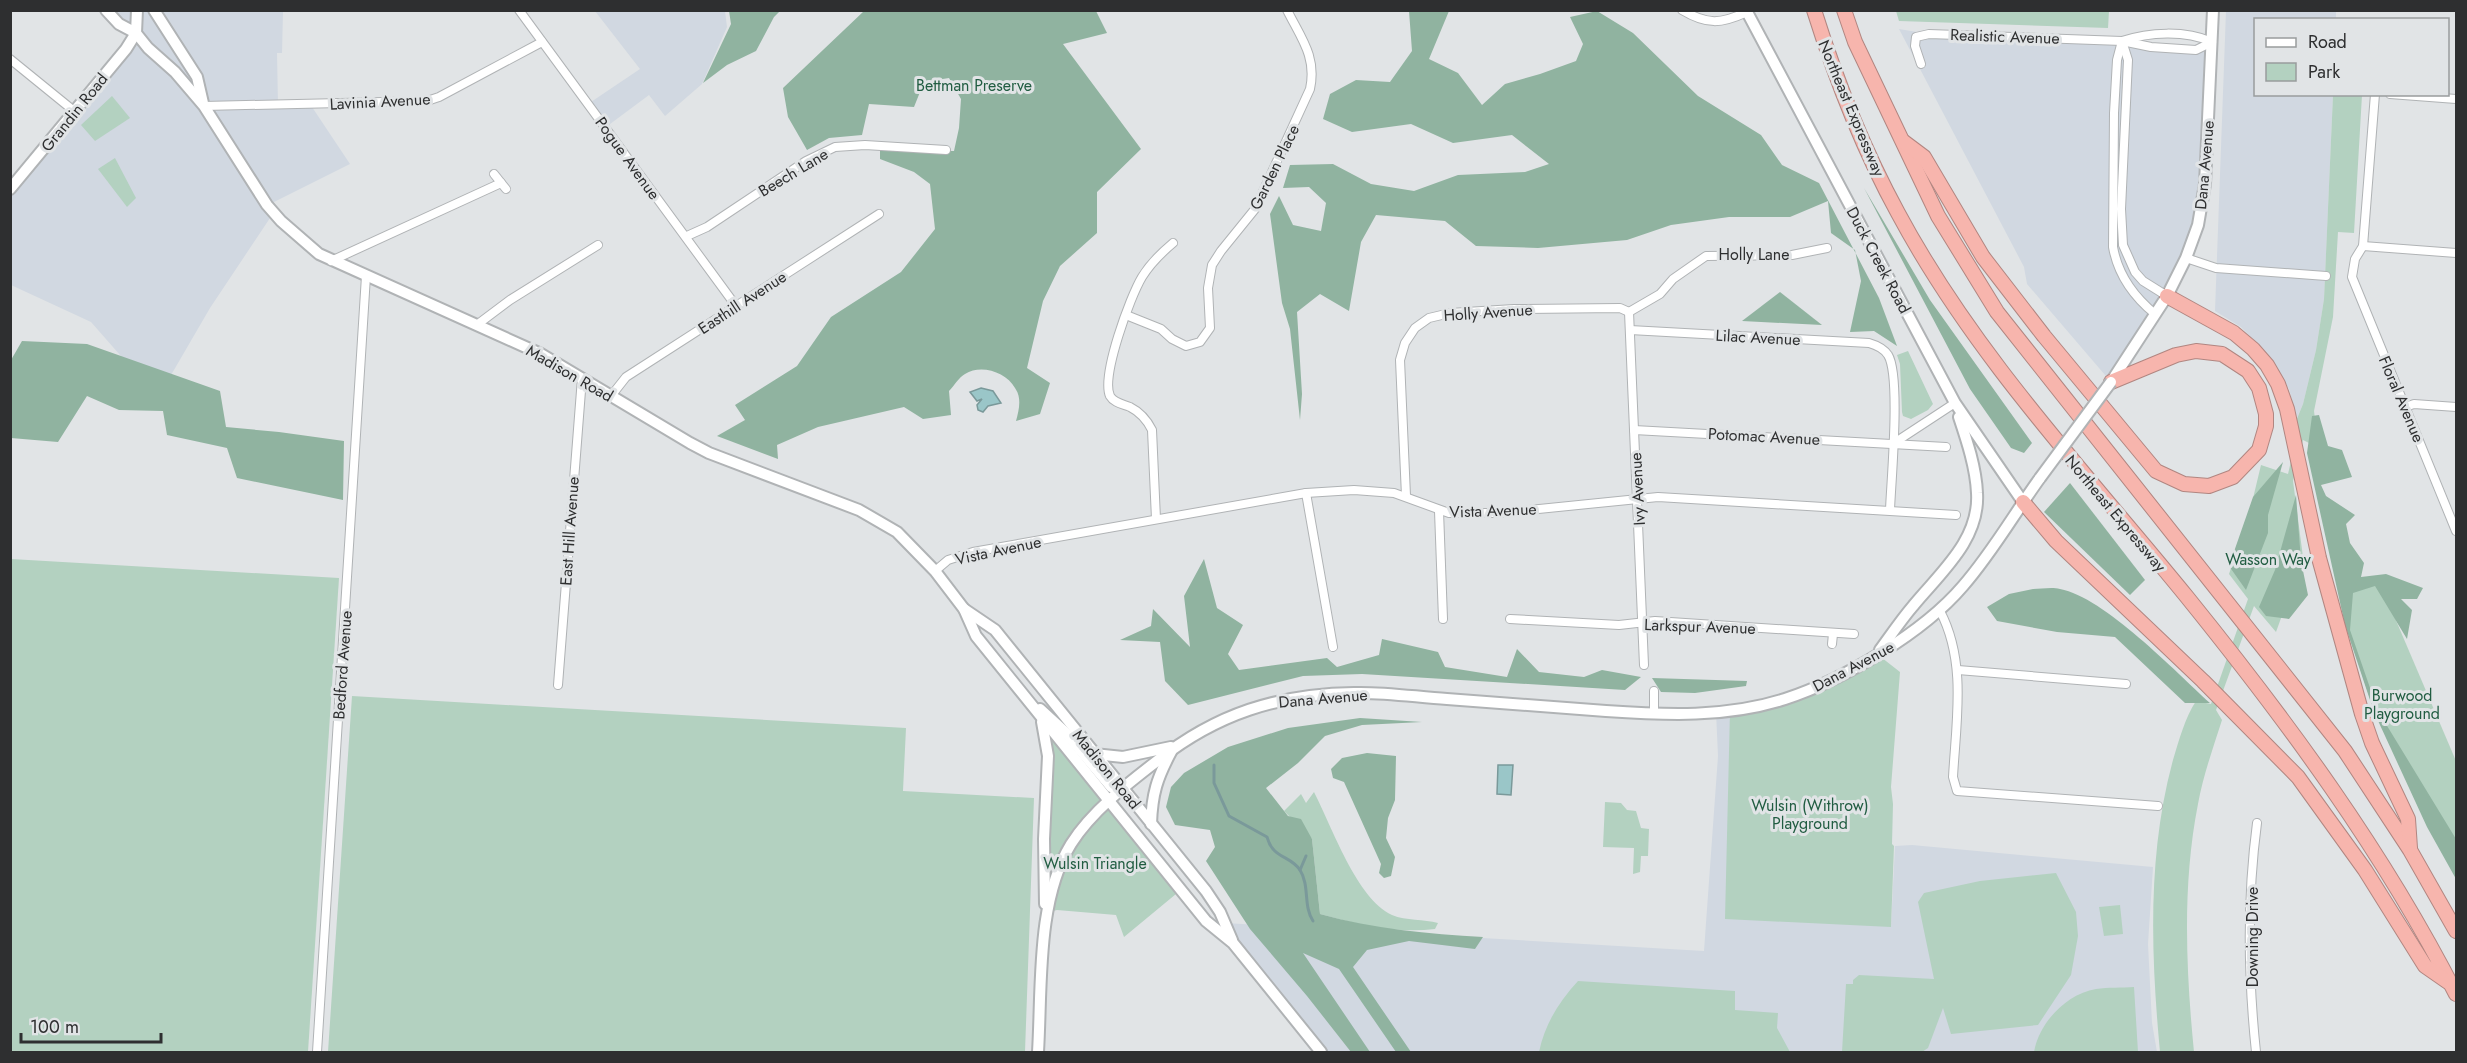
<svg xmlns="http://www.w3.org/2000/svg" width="2467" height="1063" viewBox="0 0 2467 1063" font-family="Jost,sans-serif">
  <rect width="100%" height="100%" fill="#e1e4e6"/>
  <g fill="#d1d8e1">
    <path d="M106 11H283L282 53H277L278 105 310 104 350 164 268 205 274 212 210 308 167 382 127 363 91 322 11 285V189L136 33Z"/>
    <path d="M595 11H725L727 27 702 84 665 116 649 95 606 127 588 104 640 69Z"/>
    <path d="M2226 11H2336V19L2256 20V94L2333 95 2324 299 2316 350 2303 404 2297 418 2289 389 2271 358 2241 327 2215 311Z"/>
    <path d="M1899 29 1929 34 1993 35 2195 50 2212 42 2205 184 2186 258 2111 382 2027 284 2024 267Z"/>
    <path d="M1730 710 1731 731 1891 927 1895 846 1912 845 2153 867 2148 944 2152 1023 2157 1052H1321L1233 943 1225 923 1704 951 1718 756 1716 712Z"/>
  </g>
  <g fill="#b3d1c0">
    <path d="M1896 11H2109L2108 28 1899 21Z"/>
    <path d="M2333 95H2362L2354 233 2338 232 2333 317 2314 411 2317 435 2311 444 2303 440 2293 481 2303 557 2276 632 2254 606 2216 710 2222 720C2213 748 2203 776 2198 804 2182 885 2186 971 2194 1052H2160C2151 956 2147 855 2173 760 2179 740 2185 718 2196 701L2211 704 2248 599 2229 574 2249 515 2261 465 2288 474 2298 431 2296 421 2303 404 2316 350 2324 299Z"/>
    <path d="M112 96 130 118 95 141 81 125Z"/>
    <path d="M115 158 136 198 127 207 98 169Z"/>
    <path d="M1908 351 1933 404 1928 410 1911 419 1903 416 1902 412 1900 364 1897 355Z"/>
    <path d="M11 559 339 578 308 1052H11Z"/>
    <path d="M2380 583 2456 761V873L2373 708 2349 632 2345 596 2356 587Z"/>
    <path d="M1877 654 1900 672 1891 787 1893 804 1892 844 1894 846 1891 927 1725 919 1730 710 1786 699Z"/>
    <path d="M352 696 906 728 903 791 1034 798 1025 1052H328Z"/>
    <path d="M1042 719 1182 889 1124 937 1116 915 1057 910 1045 913 1048 756Z"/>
    <path d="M1314 792C1332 827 1357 899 1392 915 1406 921 1424 919 1438 923L1435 929C1396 934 1356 924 1320 914L1312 839 1284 811 1301 794 1306 803Z"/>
    <path d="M1605 802 1621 803 1627 810 1636 811 1641 828 1649 829 1648 856H1641L1640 872 1633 874 1634 848 1603 847Z"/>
    <path d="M2056 873 2076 912 2078 936 2071 975 2038 1025 1951 1034 1943 1008 1928 1048 1922 1052H1842L1846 984H1853V980L1859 975 1934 979 1918 902 1924 893 1980 881Z"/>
    <path d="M2120 905 2123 934 2104 936 2099 907Z"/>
    <path d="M1578 981 1735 991V1010L1778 1013 1777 1028 1790 1052H1539C1545 1024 1558 1003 1578 981Z"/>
    <path d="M2134 987 2138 1052H2034C2039 1023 2066 994 2096 989 2108 987 2122 988 2134 987Z"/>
  </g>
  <g fill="#90b3a0">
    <path d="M729 11H780L774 17 756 51 727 65 703 83 731 24Z"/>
    <path d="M864 11H1096L1107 33 1063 44 1141 149 1097 192V233L1060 266 1043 301 1027 368 1050 383 1040 414 1016 421C1019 410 1022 398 1015 388 1006 372 981 364 965 374 959 377 954 386 949 391L951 415 923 419 904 407 818 427 777 445 778 459 717 436 745 420 735 405 797 366 831 317 901 272 935 229 930 184 914 172 880 159V150L954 151 959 128 961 99 949 78 924 82 914 107 869 104 862 135 829 138 807 150 788 117 783 88Z"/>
    <path d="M1409 11H1449L1429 59 1458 73 1482 105 1505 84 1540 74 1576 61 1583 44 1570 17 1597 11 1633 33 1698 96 1761 135 1782 165 1819 183 1879 298 1897 346 1874 331 1850 332 1861 281 1855 250 1831 233 1828 201 1790 217H1729L1671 225 1627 240 1538 248 1476 246 1445 221 1376 215 1361 242 1349 311 1320 294 1297 312 1302 394 1300 420 1290 329 1282 303 1270 214 1279 196 1293 225 1321 231 1326 203 1309 187 1283 188 1290 165 1333 164 1371 184 1414 191 1458 175 1525 172 1549 164 1512 135 1453 143 1411 124 1352 132 1323 119 1330 94 1356 80 1390 82 1412 51Z"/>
    <path d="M1864 188 1930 300 2032 443 2024 453 2011 448 1970 389Z"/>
    <path d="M1780 292 1822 325 1742 321Z"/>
    <path d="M22 341 87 344 220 391 226 427 279 432 344 441 343 500 237 478 227 448 167 435 163 411 119 410 87 396 58 442 11 438V360Z"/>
    <path d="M2319 415 2328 446 2342 450 2352 477 2321 485 2326 496 2355 515 2346 524 2350 543 2364 563 2361 577 2386 574 2423 588 2417 599H2401L2412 610 2407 639 2375 586 2353 593 2350 630 2378 711 2456 839V879L2427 827 2374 712 2345 625 2307 453 2312 416Z"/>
    <path d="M2283 462 2268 515V533L2246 590 2229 566 2253 497Z"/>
    <path d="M2070 483 2145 580 2130 595 2044 512Z"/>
    <path d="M2296 495 2301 561 2308 595 2289 619 2266 616 2259 607 2275 570Z"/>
    <path d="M1204 559 1217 608 1243 625 1228 654 1239 670 1327 658 1337 667 1379 655 1382 639 1438 652 1445 667 1507 677 1517 649 1539 672 1584 677 1602 670 1641 677 1625 690 1362 674 1303 676 1188 705 1165 681 1160 642 1120 640 1151 626 1153 609 1190 647 1184 596Z"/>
    <path d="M2033 589C2041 589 2052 587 2060 589 2104 597 2176 672 2210 703H2185L2115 637 2057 632 1997 621 1987 607 2009 594Z"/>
    <path d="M1652 678 1747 681 1746 686 1695 693 1661 692Z"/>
    <path d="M1360 718 1422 722 1362 725 1325 736 1298 763 1266 788 1288 816 1301 819 1312 839 1320 914C1374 929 1428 934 1483 937L1475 949 1409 941 1367 950 1353 967 1411 1052H1396L1339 969 1303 953 1370 1052H1351L1307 996 1250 929 1206 861 1215 847 1210 830 1175 825 1166 807 1171 787 1184 773 1228 747 1288 728Z"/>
    <path d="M1367 753 1396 756 1395 800 1388 818 1386 838 1395 857 1391 876 1384 878 1379 873 1381 864 1344 782 1333 778 1331 769 1342 758Z"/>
  </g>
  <g fill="#9ac6c8" stroke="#7a999a" stroke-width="1.5">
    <path d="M981 388 993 391 1001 403 988 406 983 412 978 410 977 405 982 399 977 401 970 392Z"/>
    <path d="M1498 765H1513L1511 795 1497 794Z"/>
  </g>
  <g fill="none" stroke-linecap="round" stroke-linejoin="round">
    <g stroke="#7a999a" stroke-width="3">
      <path d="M1214 765V783L1229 816 1267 837C1273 859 1290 855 1300 870 1310 886 1303 906 1313 921"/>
      <path d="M1300 870 1306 856"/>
    </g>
    <g stroke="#b0b3b5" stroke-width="10">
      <g id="street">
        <path d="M519 10 736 306"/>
        <path d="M1682 10C1707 25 1721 24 1747 12"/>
        <path d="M2122 41 2117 60 2114 113 2113 247C2118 275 2133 296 2155 314"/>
        <path d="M2122 41 2128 60 2121 209 2123 245 2135 272 2143 281 2167 296"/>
        <path d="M2122 41C2149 32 2185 30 2212 42"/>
        <path d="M10 59 74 111"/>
        <path d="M1921 64 1915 46 1916 37 1929 34 2122 41 2151 47 2196 50 2212 42"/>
        <path d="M2375 94 2363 246 2355 259 2352 277 2456 531"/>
        <path d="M2390 94 2456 99"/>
        <path d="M204 106 427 101 439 97 542 42"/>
        <path d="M494 174 506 189"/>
        <path d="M687 236 707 227 806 161 835 147 865 145 946 150"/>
        <path d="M2363 246 2456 253"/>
        <path d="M2186 258 2216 268 2326 276"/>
        <path d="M331 261 501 183"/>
        <path d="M1629 312 1644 665"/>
        <path d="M1629 312 1660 294 1673 279 1706 256 1792 255 1827 248"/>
        <path d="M1126 315 1161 329 1172 339 1186 346 1200 342 1210 328 1208 288 1212 265 1221 251 1255 209 1310 89C1317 57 1301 38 1287 10"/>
        <path d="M478 324 510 300 598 245"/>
        <path d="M1630 330 1869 343C1876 345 1884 349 1888 355 1901 376 1891 482 1890 510"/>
        <path d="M611 396 626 377 879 214"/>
        <path d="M2405 407 2414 404 2456 407"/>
        <path d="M1634 430 1946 447"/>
        <path d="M1894 443 1955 403"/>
        <path d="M1306 493 1333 647"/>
        <path d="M1406 496 1400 360 1405 343 1415 328 1429 318 1450 313 1514 309 1620 308 1629 312"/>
        <path d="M1439 511 1443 619"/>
        <path d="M1156 519 1152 430C1147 420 1140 412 1130 407 1123 404 1114 403 1110 396 1101 376 1130 297 1142 277 1150 264 1161 253 1173 243"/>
        <path d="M935 571 948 560 973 552 1306 493 1354 490 1394 493 1449 513H1498L1658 497 1956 515"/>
        <path d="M1940 611C1967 662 1956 722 1953 777L1957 791 2158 806"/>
        <path d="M1510 619 1619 625 1655 621 1854 634"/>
        <path d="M1832 644 1833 634"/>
        <path d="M1958 670 2126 684"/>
        <path d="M558 685 582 378"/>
        <path d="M1654 691V714"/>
        <path d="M317 1052 366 276"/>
        <path d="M2256 1052C2248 976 2247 898 2257 823"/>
      </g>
    </g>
    <g stroke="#b0b3b5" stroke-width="14">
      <g id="secondary">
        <path d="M106 10 119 24 136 33"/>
        <path d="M137 10 136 33 148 48 175 72 204 106 267 205 281 221 319 254 541 354 690 443 709 453 859 510 897 532 935 571 964 609 976 636 1206 921 1233 943 1321 1052"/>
        <path d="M154 10 197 77 203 103"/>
        <path d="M1746 10 1955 403 2023 502"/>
        <path d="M10 189 126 49 136 33"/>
        <path d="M2111 382 2167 296 2186 258 2198 225 2205 184 2213 10"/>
        <path d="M964 609 995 630 1206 891 1220 912 1232 940"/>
        <path d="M1880 650C1891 635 1901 620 1913 606 1940 573 1980 540 1977 493 1976 468 1967 441 1959 417"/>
        <path d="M1040 709 1065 732 1107 782 1111 787 1121 789"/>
        <path d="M1042 722 1048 756 1044 839 1045 904"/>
        <path d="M1094 754 1123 757 1171 747"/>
        <path d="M1151 824C1152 794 1157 778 1171 752"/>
        <path d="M1038 1052C1042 988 1036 901 1071 844 1091 812 1127 784 1157 761 1216 714 1278 694 1354 693 1384 692 1416 697 1447 699 1500 703 1553 707 1606 711 1665 715 1727 718 1785 699 1843 680 1923 633 1963 586 1992 553 2014 514 2040 478"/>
      </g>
    </g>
    <g stroke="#b18681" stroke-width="16">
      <g id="highway">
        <path d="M1814 10C1836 80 1863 149 1898 213 1974 355 2086 473 2187 597 2288 722 2383 851 2456 994"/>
        <path d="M1844 10 1855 42 1938 216 1997 312 2345 751 2410 850 2456 931"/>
        <path d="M1904 142 1924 157 1983 257 2044 336 2156 471 2184 484 2209 486 2233 477 2259 450 2266 426V414L2259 388 2248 371 2222 354 2196 351 2176 355 2111 382"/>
        <path d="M2167 296 2234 333 2253 349 2267 365 2278 384 2287 409 2319 558 2362 714 2372 743 2408 819 2410 848"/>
        <path d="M2023 502 2056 541 2203 681 2298 777 2365 870 2425 966 2448 982"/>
      </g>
    </g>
    <use href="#street" stroke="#fff" stroke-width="8"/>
    <use href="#secondary" stroke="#fff" stroke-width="10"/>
    <use href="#highway" stroke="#f7b5ad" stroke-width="14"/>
    <g stroke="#b0b3b5" stroke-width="14" stroke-linecap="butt">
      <path id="secondary-bridge" d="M2040 478 2111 382"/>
    </g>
    <use href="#secondary-bridge" stroke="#fff" stroke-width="10"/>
  </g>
  <g text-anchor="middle" stroke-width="6" stroke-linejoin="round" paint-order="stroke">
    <g font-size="16" fill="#2e2f30" stroke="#e1e4e6">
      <text transform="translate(2005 36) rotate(2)" y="6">Realistic Avenue</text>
      <text transform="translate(380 101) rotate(-3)" y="6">Lavinia Avenue</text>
      <text transform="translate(1852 108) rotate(67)" y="6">Northeast Expressway</text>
      <text transform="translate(74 112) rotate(-51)" y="6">Grandin Road</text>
      <text transform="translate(628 158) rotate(54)" y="6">Pogue Avenue</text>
      <text transform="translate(2204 165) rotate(-85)" y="6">Dana Avenue</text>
      <text transform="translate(1274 167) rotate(-64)" y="6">Garden Place</text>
      <text transform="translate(793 172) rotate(-31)" y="6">Beech Lane</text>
      <text x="1754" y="260">Holly Lane</text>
      <text transform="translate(1879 260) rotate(62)" y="6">Duck Creek Road</text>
      <text transform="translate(742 302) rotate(-33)" y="6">Easthill Avenue</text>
      <text transform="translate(1488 312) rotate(-4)" y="6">Holly Avenue</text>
      <text transform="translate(1758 337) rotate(3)" y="6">Lilac Avenue</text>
      <text transform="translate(570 373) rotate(30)" y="6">Madison Road</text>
      <text transform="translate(2402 399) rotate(67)" y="6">Floral Avenue</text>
      <text transform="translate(1764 436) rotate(3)" y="6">Potomac Avenue</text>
      <text transform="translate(1637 489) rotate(-93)" y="6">Ivy Avenue</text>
      <text transform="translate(1493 510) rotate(-2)" y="6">Vista Avenue</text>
      <text transform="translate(2116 513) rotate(50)" y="6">Northeast Expressway</text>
      <text transform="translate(569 531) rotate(-86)" y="6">East Hill Avenue</text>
      <text transform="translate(998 550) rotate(-12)" y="6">Vista Avenue</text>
      <text transform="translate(1700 626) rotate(2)" y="6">Larkspur Avenue</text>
      <text transform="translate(342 665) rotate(-86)" y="6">Bedford Avenue</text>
      <text transform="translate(1853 666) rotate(-28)" y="6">Dana Avenue</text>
      <text transform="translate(1323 698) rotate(-5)" y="6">Dana Avenue</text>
      <text transform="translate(1107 769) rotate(51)" y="6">Madison Road</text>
      <text transform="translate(2252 937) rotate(-90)" y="6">Downing Drive</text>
    </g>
    <g font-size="16" fill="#215d42" stroke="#e1e4e6">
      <text x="974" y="91">Bettman Preserve</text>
      <text x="2268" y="565">Wasson Way</text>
      <text x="2402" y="701">Burwood<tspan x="2402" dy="18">Playground</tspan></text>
      <text x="1810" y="811">Wulsin (Withrow)<tspan x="1810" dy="18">Playground</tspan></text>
      <text x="1095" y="869">Wulsin Triangle</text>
    </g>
  </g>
  <rect width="2467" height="1063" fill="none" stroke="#2e2f30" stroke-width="24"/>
  <rect x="2254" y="18" width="195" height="78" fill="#e1e4e6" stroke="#999c9d" stroke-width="1.5"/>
  <rect x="2266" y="38" width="30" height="9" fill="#ffffff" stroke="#999c9d" stroke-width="1.5"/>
  <text x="2308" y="48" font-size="18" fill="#2e2f30">Road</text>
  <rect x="2266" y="63" width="30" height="18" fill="#b3d1c0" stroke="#999c9d" stroke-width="1.5"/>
  <text x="2308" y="78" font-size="18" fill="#2e2f30">Park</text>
  <path d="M21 1033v9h140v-9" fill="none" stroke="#2e2f30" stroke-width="3"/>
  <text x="30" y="1033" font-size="18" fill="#2e2f30" stroke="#e1e4e6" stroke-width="4.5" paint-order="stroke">100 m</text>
</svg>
